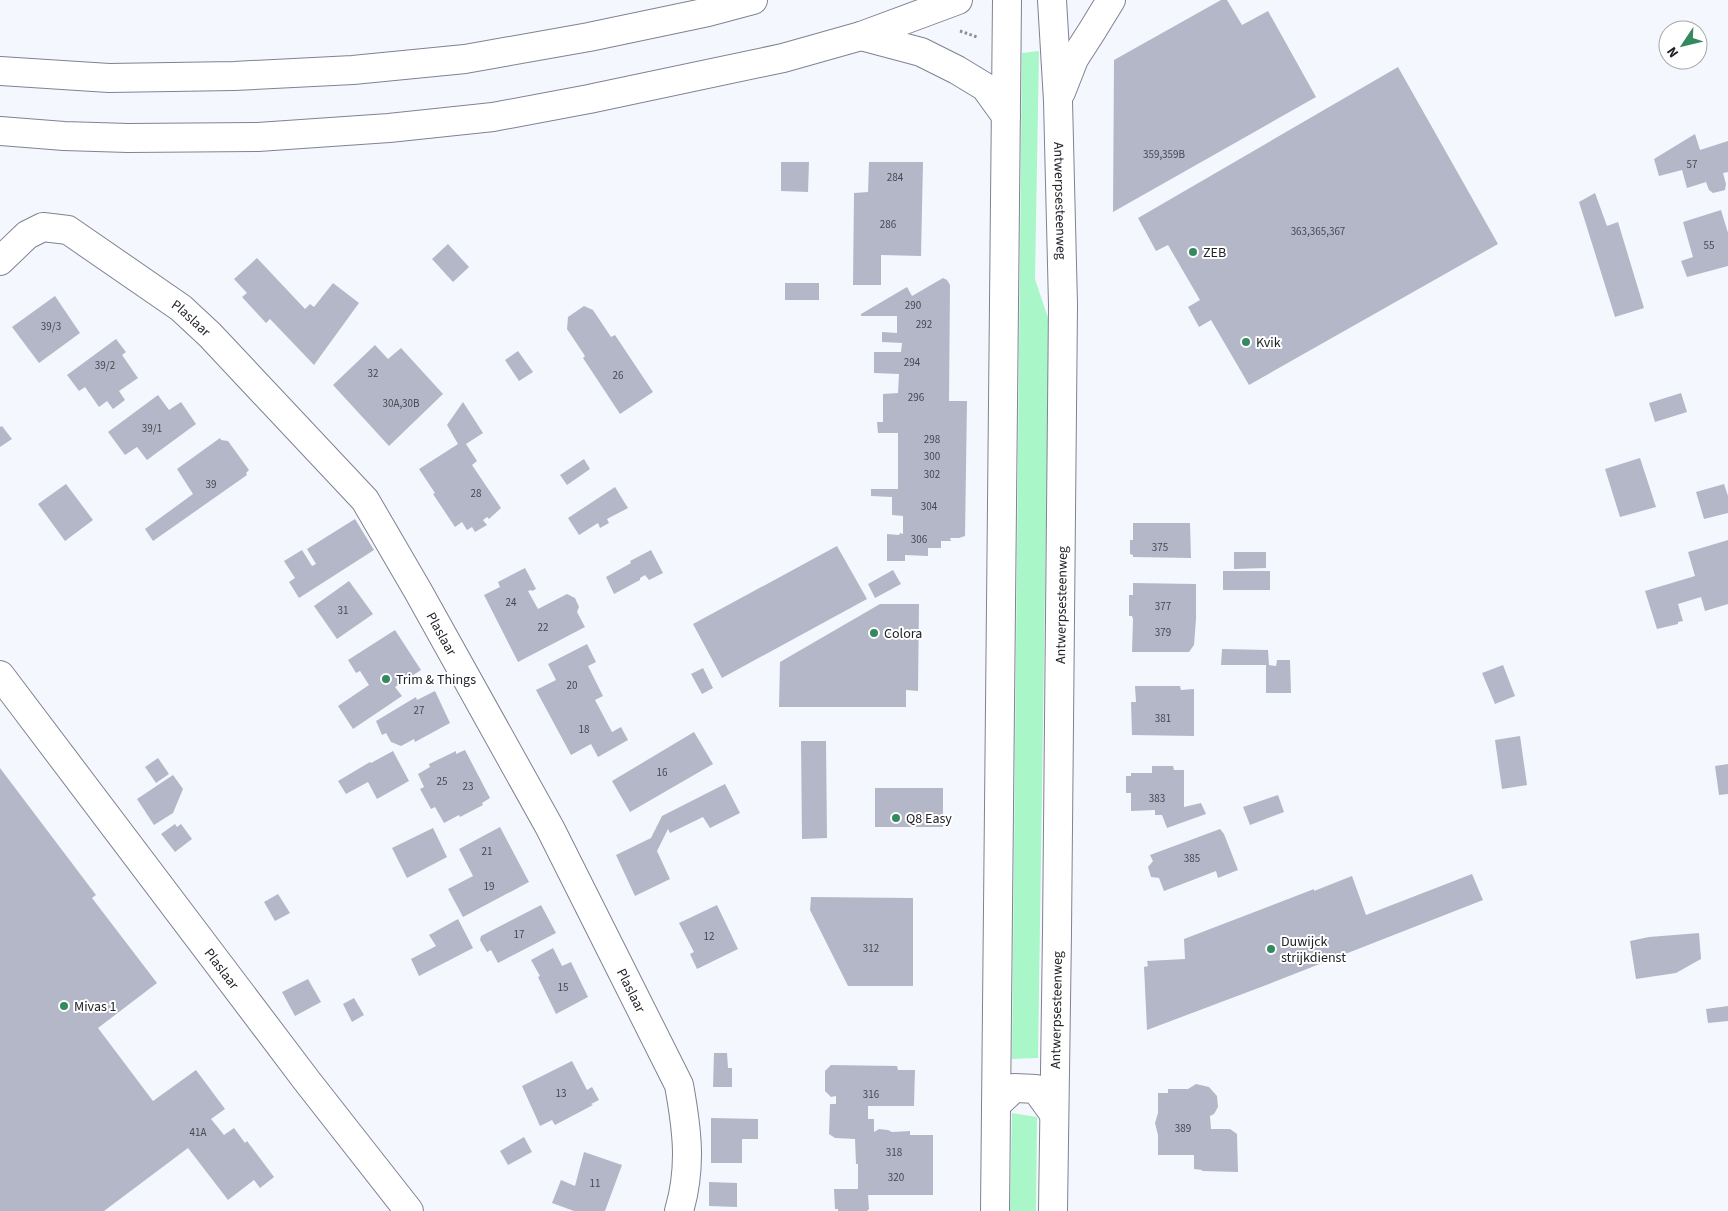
<svg xmlns="http://www.w3.org/2000/svg" width="1728" height="1211" viewBox="0 0 1728 1211" font-family="'Source Sans 3',sans-serif">
  <rect width="100%" height="100%" fill="#f5f7fe"/>
  <g fill="#a9f6c8">
    <path d="M1039 51 1035 279 1049 321 1038 1058 1012 1059 1022 53Z"/>
    <path d="M1012 1113 1037 1117 1036 1211H1010Z"/>
  </g>
  <g fill="#b4b7c8">
    <path d="M1221 0H1227L1242 25 1268 11 1316 97 1113 212 1114 60Z"/>
    <path d="M1398 67 1498 244 1249 385 1211 320 1199 327 1188 307 1200 300 1168 245 1156 251 1138 218Z"/>
    <path d="M1695 134 1700 150 1728 141V172L1723 173 1726 184 1725 190 1713 193 1709 190 1706 182 1687 188 1682 170 1659 176 1654 159Z"/>
    <path d="M781 162H809L808 192 781 191Z"/>
    <path d="M869 162H923L921 256 881 255V285H853L854 193 868 192Z"/>
    <path d="M1595 193 1607 226 1618 222 1644 308 1615 317 1579 202Z"/>
    <path d="M1721 210 1728 233V266L1687 277 1681 261 1693 257 1683 222Z"/>
    <path d="M448 244 469 267 453 282 432 259Z"/>
    <path d="M257 258 305 309 310 304 314 307 333 283 359 303 314 365 270 319 266 323 242 297 247 293 234 279Z"/>
    <path d="M943 278 947 280 950 285 949 401H967L965 536 959 538H950L951 541H941V548H928V556L905 555V561H887V534L899 535 900 533 903 534V516L892 515V497L871 496V489H898V433H878L877 422H883V394L898 393 899 374 874 373V352H901L902 343 882 342V332L897 333V316H861V314L907 287 912 296Z"/>
    <rect x="785" y="283" width="34" height="17"/>
    <path d="M55 296 80 333 39 363 12 327Z"/>
    <path d="M584 306 593 310 611 337 615 335 653 392 620 414 583 358 585 356 567 329 568 317Z"/>
    <path d="M116 339 126 352 122 355 138 378 119 391 125 400 113 409 107 401 99 407 85 387 79 391 67 375Z"/>
    <path d="M375 345 388 359 401 348 443 394 389 446 333 385Z"/>
    <path d="M518 351 533 372 519 381 505 360Z"/>
    <path d="M1681 393 1687 412 1655 422 1649 403Z"/>
    <path d="M158 395 169 410 181 402 196 424 147 460 137 447 125 455 108 432Z"/>
    <path d="M463 402 483 433 466 444 477 461 472 465 501 508 489 519 487 517 483 520 487 525 475 532 472 527 467 530 462 522 455 527 433 494 435 493 419 469 458 444 447 425Z"/>
    <path d="M2 426 12 439 0 447V427Z"/>
    <path d="M220 438 221 440 228 441 249 470 246 473 247 475 153 541 145 529 193 494 177 469Z"/>
    <path d="M1640 458 1656 507 1620 517 1605 469Z"/>
    <path d="M584 459 590 469 567 485 560 475Z"/>
    <path d="M66 484 93 520 65 541 38 504Z"/>
    <path d="M1724 484 1728 496V513L1704 519 1696 492Z"/>
    <path d="M615 487 628 508 607 519 609 523 600 528 598 523 579 535 568 518Z"/>
    <path d="M355 519 374 550 299 598 289 582 295 578 284 561 302 550 312 566 316 564 307 549Z"/>
    <path d="M1133 523H1190L1191 558 1133 557V555L1130 554V540H1133Z"/>
    <path d="M1728 540V604L1705 611 1701 597 1678 604 1683 621 1678 622V624L1657 629 1645 591 1695 576 1688 552Z"/>
    <path d="M837 546 867 599 722 678 693 624Z"/>
    <path d="M651 550 663 573 649 580 645 575 640 578V580L614 594 606 577 631 563 630 561Z"/>
    <path d="M1234 552H1266V568L1234 569Z"/>
    <path d="M525 568 535 587 536 589 532 591 531 590 528 591 538 609 567 594 575 598 579 607 577 612 585 627 518 662 484 595 500 587 498 582Z"/>
    <path d="M893 570 901 584 875 598 868 584Z"/>
    <rect x="1223" y="571" width="47" height="19"/>
    <path d="M349 581 373 614 337 639 314 606Z"/>
    <path d="M1133 583 1196 584V619L1194 645 1189 652H1132L1133 619 1132 616H1129V595H1133Z"/>
    <path d="M880 604H919L918 691 906 690V707H779L780 662Z"/>
    <path d="M395 630 421 670 395 687 402 696 353 729 338 706 369 685 360 671 356 673 348 660Z"/>
    <path d="M587 644 596 662 588 666 603 696 595 700 612 732 621 727 628 740 598 757 591 744 571 755 536 690 556 680 548 664Z"/>
    <path d="M1222 649 1268 650 1269 665 1276 666 1277 660H1290L1291 693H1266V665H1221Z"/>
    <path d="M1503 665 1515 696 1495 704 1482 673Z"/>
    <path d="M703 668 713 688 702 694 691 674Z"/>
    <path d="M1135 686H1180L1181 690 1194 689V736L1132 735 1131 702H1136Z"/>
    <path d="M435 691 450 723 415 742 414 739 401 746 391 742 386 733 382 735 376 721 416 697 417 700Z"/>
    <path d="M694 732 713 764 630 812 612 781Z"/>
    <path d="M1520 736 1527 785 1502 789 1495 740Z"/>
    <path d="M801 741H826L827 838 802 839Z"/>
    <path d="M465 750 490 798 482 803 483 805 460 817 459 815 444 823 435 807 431 809 420 789 424 787 418 774 430 767 429 764 456 751V754Z"/>
    <path d="M393 751 409 781 377 799 368 782 346 794 338 781 370 762 371 763Z"/>
    <path d="M158 758 169 774 156 783 145 767Z"/>
    <path d="M1728 764V794L1719 795 1715 766Z"/>
    <path d="M1152 766H1173L1174 770H1184V807L1201 803 1206 814 1167 828 1162 815H1155V810L1131 811V793H1126V776H1131V773H1152Z"/>
    <path d="M0 768 96 895 92 898 157 983 98 1028 153 1101 196 1070 225 1109 211 1119 224 1135 234 1128 245 1143 247 1141 274 1177 260 1188 254 1180 228 1200 188 1148 104 1211H0Z"/>
    <path d="M173 775 183 789 173 813 154 825 137 799Z"/>
    <path d="M725 784 740 813 710 828 703 817 670 833 668 829 657 851 670 879 635 896 616 855 651 838 662 816Z"/>
    <rect x="875" y="788" width="68" height="39"/>
    <path d="M1278 795 1284 812 1250 825 1243 807Z"/>
    <path d="M175 824 177 827 181 824 192 839 175 852 161 834Z"/>
    <path d="M500 827 529 882 463 917 448 889 473 876 459 849Z"/>
    <path d="M433 828 447 857 407 878 392 848Z"/>
    <path d="M1220 829 1224 834 1238 870 1218 878 1216 871 1164 891 1159 878 1151 877 1148 867 1153 861 1150 855Z"/>
    <path d="M1472 874 1483 900 1269 984 1147 1030 1144 967 1148 966 1147 961 1185 959 1184 939 1314 889V891L1352 876 1366 915Z"/>
    <path d="M278 894 290 913 275 921 264 902Z"/>
    <path d="M811 897 913 898V986H848L810 910Z"/>
    <path d="M541 905 556 933 498 963 491 950 487 952 480 940 481 936Z"/>
    <path d="M717 905 738 949 697 969 690 954 694 952 679 923Z"/>
    <path d="M458 919 473 948 419 976 411 959 436 946 429 935Z"/>
    <path d="M1699 933 1701 959 1676 973 1636 979 1630 941 1649 937Z"/>
    <path d="M553 948 562 966 571 962 588 997 556 1014 538 977 540 976 531 960Z"/>
    <path d="M308 979 321 1002 295 1016 282 992Z"/>
    <path d="M354 998 364 1015 352 1022 343 1004Z"/>
    <path d="M1728 1006V1021L1708 1023 1706 1009Z"/>
    <path d="M714 1053H727L728 1068H732V1087H713Z"/>
    <path d="M572 1061 587 1090 592 1087 599 1100 591 1104 593 1105 555 1125 552 1120 540 1126 522 1086Z"/>
    <path d="M831 1065 897 1066 898 1070H915L914 1106H868V1119H874V1132L879 1129 888 1130 892 1132 910 1131V1135H933V1195H868L869 1209 867 1211H838V1209H835L834 1189H858V1164H856L855 1139 835 1138 829 1134 830 1104H836V1096L831 1097 825 1091V1071Z"/>
    <path d="M1196 1084 1209 1087 1217 1096 1218 1107 1214 1114 1210 1116 1211 1129H1230L1237 1134 1238 1172 1202 1171V1170L1194 1169V1155H1158V1135L1155 1123 1158 1113V1093H1168V1089H1188Z"/>
    <path d="M711 1118 758 1119V1139H742V1163H711Z"/>
    <path d="M524 1137 532 1152 508 1165 500 1151Z"/>
    <path d="M584 1152 622 1165 605 1211H574L552 1203 561 1180 575 1186Z"/>
    <path d="M709 1182 737 1183V1207L709 1206Z"/>
  </g>
  <g fill="none" stroke-linecap="round" stroke-linejoin="round">
    <g stroke="#7f8292" stroke-width="30">
      <g id="minor">
        <path id="s1" d="M0 261 27 235 43 227 68 230 181 308 210 335 365 500 418 591 550 828 679 1085C687 1129 692 1167 679 1211"/>
        <path id="s2" d="M0 675 307 1081 409 1211"/>
      </g>
    </g>
    <g stroke="#7f8292" stroke-width="30">
      <g id="major">
        <path id="s3" d="M1052 0 1058 101 1063 305 1057 932 1053 1211"/>
        <path d="M861 36 921 52 957 70 985 87 1006 116"/>
        <path d="M1061 92 1074 59 1092 31 1111 0"/>
        <path d="M996 1105 1014 1088 1036 1089 1054 1114"/>
        <path d="M995 1211 1007 0"/>
      </g>
    </g>
    <g stroke="#7f8292" stroke-width="30">
      <g id="highway">
        <path d="M0 71 109 78 234 76 353 70 465 59 589 37 708 12 753 0"/>
        <path d="M0 131 64 136 128 138 258 137 389 128 493 117 589 99 783 58 861 36 958 0"/>
      </g>
    </g>
    <path stroke="#8d8e95" stroke-width="3" stroke-dasharray="2.5 2.5" stroke-linecap="butt" d="M960 31 977 37"/>
    <use href="#minor" stroke="#fff" stroke-width="28"/>
    <use href="#major" stroke="#fff" stroke-width="28"/>
    <use href="#highway" stroke="#fff" stroke-width="28"/>
  </g>
  <g fill="#348a5e" stroke="#fff" stroke-width="2">
    <circle cx="1193" cy="252" r="5"/>
    <circle cx="1246" cy="342" r="5"/>
    <circle cx="874" cy="633" r="5"/>
    <circle cx="386" cy="679" r="5"/>
    <circle cx="896" cy="818" r="5"/>
    <circle cx="1271" cy="949" r="5"/>
    <circle cx="64" cy="1006" r="5"/>
  </g>
  <g text-anchor="middle" stroke-width="4" stroke-linejoin="round" paint-order="stroke">
    <g font-size="11" fill="#464851">
      <text x="1164" y="158">359,359B</text>
      <text x="1692" y="168">57</text>
      <text x="895" y="181">284</text>
      <text x="888" y="228">286</text>
      <text x="1318" y="235">363,365,367</text>
      <text x="1709" y="249">55</text>
      <text x="913" y="309">290</text>
      <text x="924" y="328">292</text>
      <text x="51" y="330">39/3</text>
      <text x="912" y="366">294</text>
      <text x="105" y="369">39/2</text>
      <text x="373" y="377">32</text>
      <text x="618" y="379">26</text>
      <text x="916" y="401">296</text>
      <text x="401" y="407">30A,30B</text>
      <text x="152" y="432">39/1</text>
      <text x="932" y="443">298</text>
      <text x="932" y="460">300</text>
      <text x="932" y="478">302</text>
      <text x="211" y="488">39</text>
      <text x="476" y="497">28</text>
      <text x="929" y="510">304</text>
      <text x="919" y="543">306</text>
      <text x="1160" y="551">375</text>
      <text x="511" y="606">24</text>
      <text x="1163" y="610">377</text>
      <text x="343" y="614">31</text>
      <text x="543" y="631">22</text>
      <text x="1163" y="636">379</text>
      <text x="572" y="689">20</text>
      <text x="419" y="714">27</text>
      <text x="1163" y="722">381</text>
      <text x="584" y="733">18</text>
      <text x="662" y="776">16</text>
      <text x="442" y="785">25</text>
      <text x="468" y="790">23</text>
      <text x="1157" y="802">383</text>
      <text x="487" y="855">21</text>
      <text x="1192" y="862">385</text>
      <text x="489" y="890">19</text>
      <text x="519" y="938">17</text>
      <text x="709" y="940">12</text>
      <text x="871" y="952">312</text>
      <text x="563" y="991">15</text>
      <text x="561" y="1097">13</text>
      <text x="871" y="1098">316</text>
      <text x="1183" y="1132">389</text>
      <text x="198" y="1136">41A</text>
      <text x="894" y="1156">318</text>
      <text x="896" y="1181">320</text>
      <text x="595" y="1187">11</text>
    </g>
    <g font-size="14" fill="#222329" stroke="#fff">
      <text dy="5" stroke="none"><textPath href="#s3" startOffset="201">Antwerpsesteenweg</textPath></text>
      <text dy="5" stroke="none"><textPath href="#s1" startOffset="232">Plaslaar</textPath></text>
      <text transform="translate(1061 605) rotate(-89)" y="5">Antwerpsesteenweg</text>
      <text dy="5" stroke="none"><textPath href="#s1" startOffset="638">Plaslaar</textPath></text>
      <text dy="5" stroke="none"><textPath href="#s2" startOffset="368">Plaslaar</textPath></text>
      <text dy="5" stroke="none"><textPath href="#s1" startOffset="1042">Plaslaar</textPath></text>
      <text transform="translate(1056 1010) rotate(-89)" y="5">Antwerpsesteenweg</text>
    </g>
    <g font-size="14" fill="#222329" stroke="#fff" text-anchor="start">
      <text x="1203" y="257">ZEB</text>
      <text x="1256" y="347">Kvik</text>
      <text x="884" y="638">Colora</text>
      <text x="396" y="684">Trim &amp; Things</text>
      <text x="906" y="823">Q8 Easy</text>
      <text x="1281" y="946">Duwijck<tspan x="1281" dy="16">strijkdienst</tspan></text>
      <text x="74" y="1011">Mivas 1</text>
    </g>
  </g>
  <g transform="translate(1683 45) rotate(235)"><circle r="24" fill="#ffffff" stroke="#a7a7a9"/>
  <path d="M0-4L9 19L0 12L-9 19Z" fill="#348a5e"/>
  <text y="-8" font-size="14" font-weight="bold" text-anchor="middle" fill="#222329">N</text>
  </g>
</svg>
